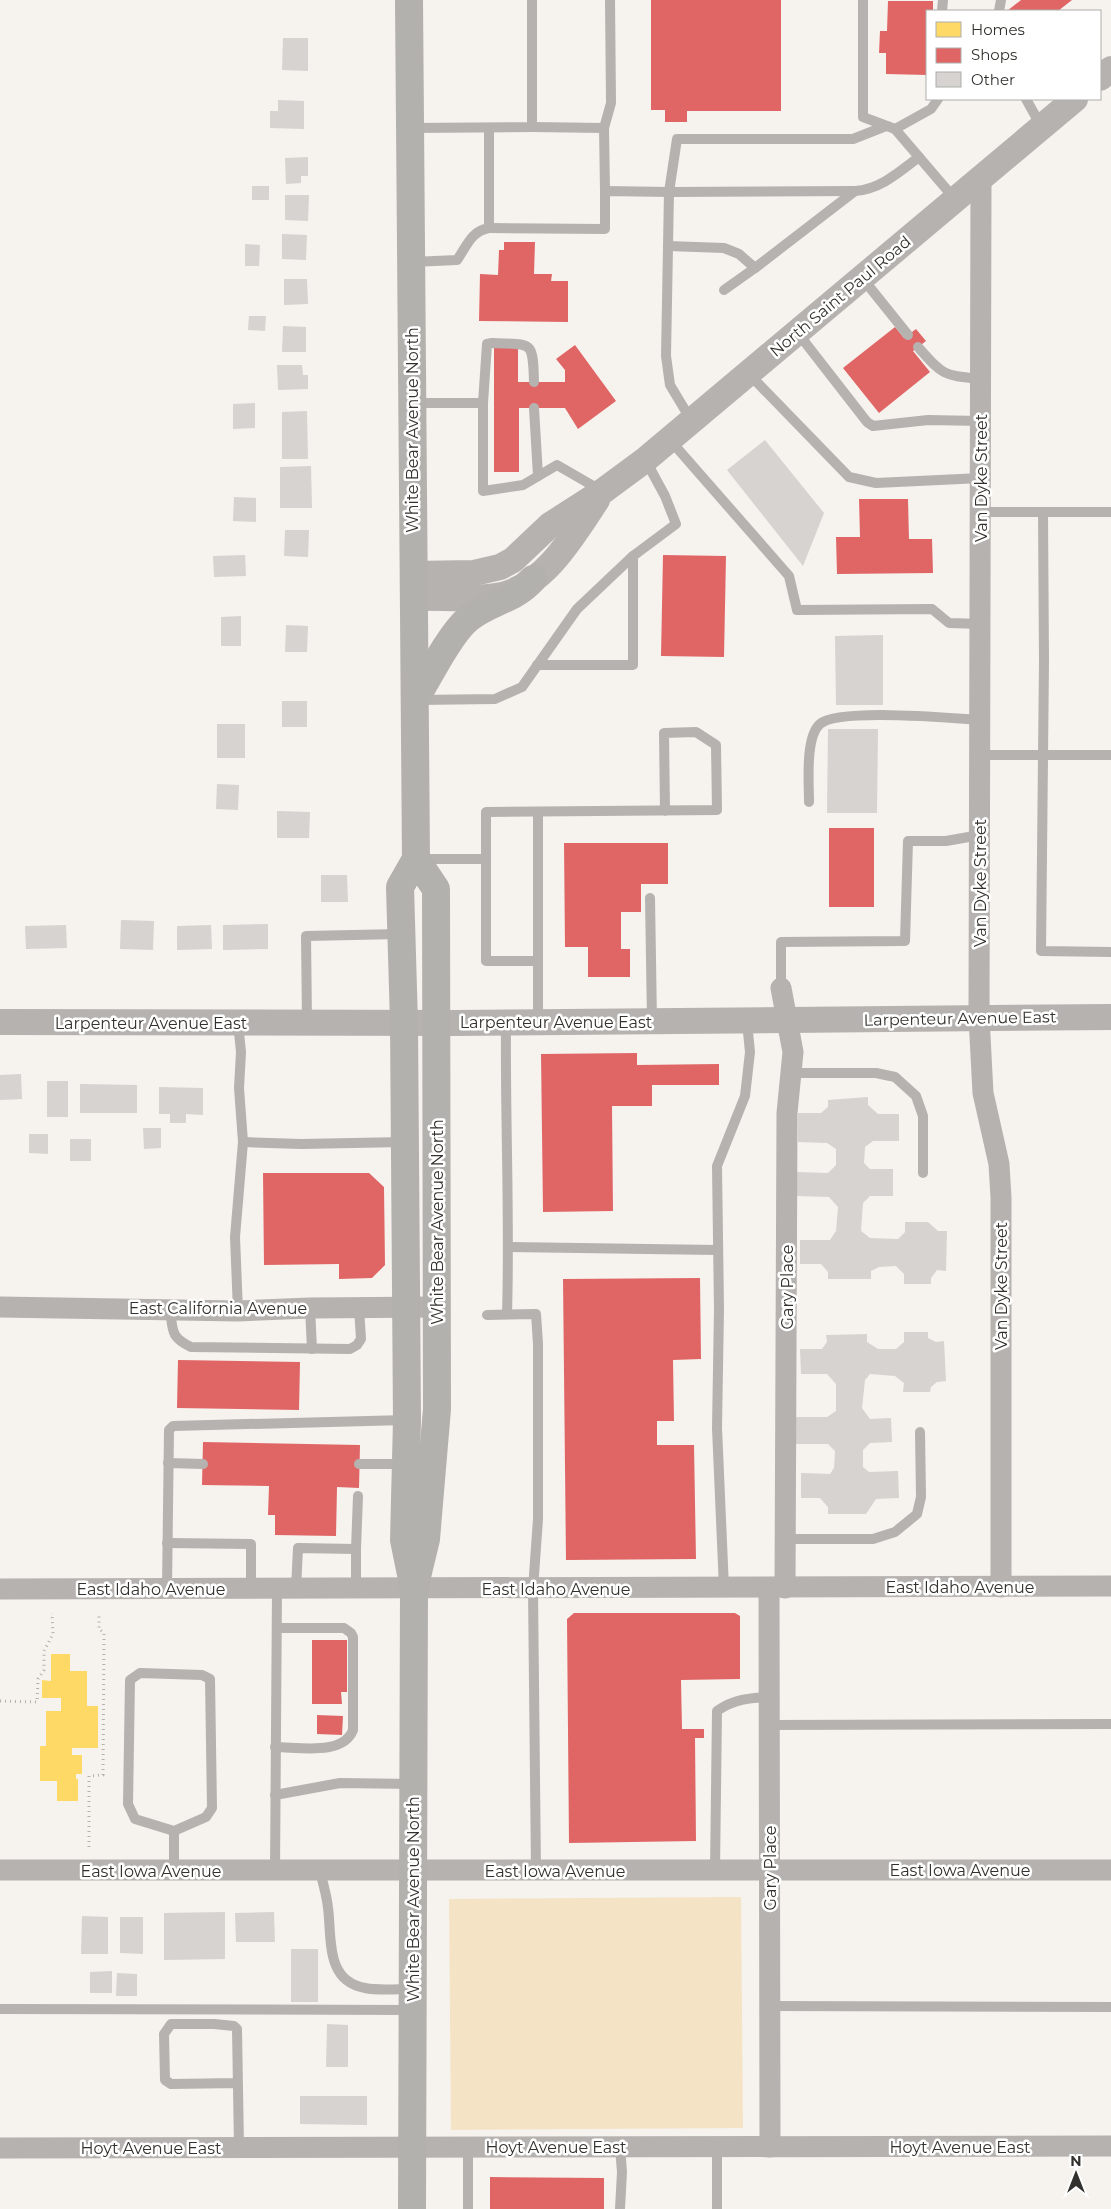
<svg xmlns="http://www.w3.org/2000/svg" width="1111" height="2209" viewBox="0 0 1111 2209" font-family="Montserrat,sans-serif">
  <rect width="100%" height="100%" fill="#f6f2ee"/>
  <path fill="#f5e3c6" d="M741 1897 743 2128 451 2130 449 1899Z"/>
  <path fill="#ffd966" d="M51 1654H70V1671H87V1706H98V1748H72V1755H82V1774H76V1779H78V1801H57V1781H40V1746H46V1711H61V1698H42V1680L51 1681Z"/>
  <g fill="#e06666">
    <path d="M651 0H781V111H687V122H665V110H651Z"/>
    <path d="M1021 0H1072L1058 11H1007Z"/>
    <path d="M888 1H933V11H927V75L886 74V53H879L880 31H887Z"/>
    <path d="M504 242H535L534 274H552L551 281H568V322L479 321 480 274 498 275 499 250H504Z"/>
    <path d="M895 327 904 338 916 329 926 341 913 351 930 372 879 413 843 368Z"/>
    <path d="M575 345 616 401 578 429 565 408H519V472H494V347H518V382H565V370L556 359Z"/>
    <path d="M859 499H908L909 539H932L933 573 837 574 836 537H860Z"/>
    <path d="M663 555 726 556 724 657 661 656Z"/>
    <rect x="829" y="828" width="45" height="79"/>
    <path d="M564 843H668V884H641V912H621V949H630V977H588V947H565Z"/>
    <path d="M637 1053V1065L719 1064V1085H652V1106H612L613 1211 543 1212 541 1054Z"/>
    <path d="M263 1173H369L384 1187 385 1265 372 1278 339 1279V1264L264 1265Z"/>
    <path d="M700 1278 701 1359 673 1360 674 1421H657V1445H694L696 1559 566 1560 563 1279Z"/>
    <path d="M178 1360 300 1362 299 1410 177 1408Z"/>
    <path d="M203 1442 360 1445 359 1488 337 1487 336 1536 275 1535V1515H268L269 1486 202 1485Z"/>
    <path d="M574 1613H735L740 1616V1679L681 1680 682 1729H704V1738H695L696 1841 569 1843 567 1619Z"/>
    <path d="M312 1640H347V1692H341L342 1704H312Z"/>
    <path d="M317 1715 343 1716 342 1735 317 1734Z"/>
    <path d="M490 2177 604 2178V2209H490Z"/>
  </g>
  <g fill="#d6d3d0">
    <path d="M283 38H308V71L282 70Z"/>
    <path d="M278 100 304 101V129L270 128V111H278Z"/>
    <path d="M308 157V176H301V183L286 184 285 158Z"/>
    <rect x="252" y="186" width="17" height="14"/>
    <path d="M285 195H309L308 221 285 220Z"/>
    <path d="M282 234 307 235 306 260 282 259Z"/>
    <path d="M245 244 260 245 259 266H245Z"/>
    <path d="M284 279H307L308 304 284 305Z"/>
    <path d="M249 316H266L265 331 248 330Z"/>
    <path d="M283 326 306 327V352H282Z"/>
    <path d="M277 365H302L303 375H308V389L278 390Z"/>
    <path d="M255 403V428L233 429V404Z"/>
    <path d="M307 411 308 459H282V412Z"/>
    <path d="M765 440 824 513 803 566 727 470Z"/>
    <path d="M311 466 312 508H280V467Z"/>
    <path d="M234 497 256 498V522L233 521Z"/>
    <path d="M285 530H309L308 557 284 556Z"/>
    <path d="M245 555 246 576 214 577 213 556Z"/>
    <path d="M241 616V646H221V617Z"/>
    <path d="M286 625 308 626 307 652H285Z"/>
    <path d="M883 635V705H836L835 636Z"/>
    <rect x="282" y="701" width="25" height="26"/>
    <rect x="217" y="724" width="28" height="34"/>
    <path d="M828 729H878L877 813H827Z"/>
    <path d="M217 784 239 785 238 810 216 809Z"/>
    <path d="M277 811 310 812 309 838H277Z"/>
    <path d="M321 875H347L348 902H321Z"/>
    <path d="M121 920 154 921 153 950 120 949Z"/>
    <path d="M268 924V949L223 950V925Z"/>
    <path d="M66 925 67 948 26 949 25 926Z"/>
    <path d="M211 925 212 949 177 950V926Z"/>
    <path d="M21 1074 22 1099 0 1100V1075Z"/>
    <rect x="47" y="1081" width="21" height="36"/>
    <path d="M80 1084 137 1085V1113H80Z"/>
    <path d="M159 1087 203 1088V1115L186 1114V1123H170V1114H159Z"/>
    <path d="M868 1097V1105L878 1114H899V1141H873L865 1147 864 1163 870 1169H893V1196H870L863 1203 861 1231 870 1238 898 1239 905 1232V1222H928L938 1231H947L946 1271 937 1270 931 1278V1284H904V1274L896 1266 879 1267 871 1271V1279H828V1272L821 1264H800V1240H830L836 1231 838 1207 829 1197 794 1196V1172L828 1173 836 1165V1149L827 1143 798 1142V1113H821L828 1107V1100Z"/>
    <path d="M143 1128H161V1148L144 1149Z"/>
    <path d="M29 1134H48V1154L29 1153Z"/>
    <rect x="70" y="1139" width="21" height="22"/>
    <path d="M904 1332H928V1338L936 1342 944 1341 946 1381 937 1382 931 1387 930 1392H903L904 1383 895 1376 870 1374 865 1380 862 1408 870 1419 891 1418 892 1442 870 1443 863 1450V1467L869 1472 898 1471 899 1498 876 1499 866 1514H828V1507L820 1498H801V1473L830 1474 834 1468 835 1451 828 1444H792V1417H827L836 1411V1384L827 1374H801L800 1349H822L827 1342 826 1335 867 1334V1342L878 1349H896L904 1342Z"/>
    <path d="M225 1912V1959L164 1960V1913Z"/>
    <path d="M274 1912 275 1942H236L235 1913Z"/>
    <path d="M82 1916 108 1917V1954H81Z"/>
    <path d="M120 1917H143V1954L120 1953Z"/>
    <rect x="291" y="1949" width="27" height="53"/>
    <path d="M112 1971V1993H90V1972Z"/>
    <path d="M117 1973 137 1974V1996H116Z"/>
    <path d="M327 2024 348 2025V2067H326Z"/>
    <path d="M300 2096H367V2125L300 2124Z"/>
  </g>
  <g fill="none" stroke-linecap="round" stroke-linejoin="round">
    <g stroke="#b3b1ae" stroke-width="3" stroke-dasharray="1 4" stroke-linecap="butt">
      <path d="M0 1701 37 1702 38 1679 44 1670V1651L53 1634 52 1613"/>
      <path d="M89 1847V1776L103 1775 104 1633 99 1629V1613"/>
    </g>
    <g stroke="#b5b2b0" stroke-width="10">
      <path d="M863 0V117L895 129 954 198"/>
      <path d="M942 11 943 0"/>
      <path d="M999 11 1001 0"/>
      <path d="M1026 99 1041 126"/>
      <path d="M532 127 604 128 605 191"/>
      <path d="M410 128 532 127V0"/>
      <path d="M604 128 611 103 610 0"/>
      <path d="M895 129 931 109 938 99"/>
      <path d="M855 191 669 192 677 139H853L886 126"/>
      <path d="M489 228 605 229V191L669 192 666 356 670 385 691 420"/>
      <path d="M668 246 724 248 739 254 755 268 724 290"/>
      <path d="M412 262 457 260C467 246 471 231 489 228V128"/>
      <path d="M755 268 855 191C881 189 899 172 919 157"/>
      <path d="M863 279 908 335"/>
      <path d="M797 332 867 422 873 426 928 420 981 421"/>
      <path d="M918 347C944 376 942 375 981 379"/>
      <path d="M749 374 849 477 876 483 981 478"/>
      <path d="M413 403H483V491L523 485 557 465 602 491"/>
      <path d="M483 403 487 344 492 343C532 345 533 339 534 382"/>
      <path d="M534 408 538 476"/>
      <path d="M670 440 789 576 797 610 932 609 949 623 981 624"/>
      <path d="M981 512H1111"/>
      <path d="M1043 512 1044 661 1041 951 1111 952"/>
      <path d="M537 665H633V556"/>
      <path d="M418 700 495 699 522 687 577 609 633 556 676 524 665 496 646 461"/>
      <path d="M980 755H1111"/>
      <path d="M809 802C809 783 805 737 820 724 838 708 953 718 980 720"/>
      <path d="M538 812V961"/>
      <path d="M420 859H486V812L717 810 716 745 696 732 664 733 665 811"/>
      <path d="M486 859V961H538V1021"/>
      <path d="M650 898 652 1021"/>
      <path d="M781 988V942L905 941 908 841H946L980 835"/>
      <path d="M307 1022 306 936 400 934"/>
      <path d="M506 1023C505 1120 510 1217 507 1314"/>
      <path d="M791 1073H876L895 1077 916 1096 923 1116V1173"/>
      <path d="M243 1142 301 1144 404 1142"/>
      <path d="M509 1247 717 1250"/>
      <path d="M310 1308 312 1349"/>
      <path d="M170 1309C173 1330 170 1337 191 1347L350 1349 357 1345 361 1339 359 1308"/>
      <path d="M238 1311 235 1237 243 1142 239 1088 241 1052 238 1023"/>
      <path d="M487 1315 536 1314 538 1344V1519L533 1589 536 1872"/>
      <path d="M168 1463 203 1464"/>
      <path d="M359 1464H406"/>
      <path d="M787 1539H873L895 1532 917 1514 921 1497 920 1432"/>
      <path d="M167 1543 251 1544V1589"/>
      <path d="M356 1549 358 1496"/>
      <path d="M724 1588 717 1428 719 1309 717 1166 745 1096 750 1052 747 1022"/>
      <path d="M167 1589 169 1430 173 1426 406 1420"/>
      <path d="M296 1589 298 1548 356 1549V1589"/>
      <path d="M140 1673 202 1675 210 1679 212 1808 206 1817 174 1831 135 1819 128 1804 130 1680Z"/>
      <path d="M770 1725 1111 1724"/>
      <path d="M275 1747C299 1747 343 1756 353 1730V1637L351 1633 344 1628H277"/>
      <path d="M275 1795 340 1783 413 1784"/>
      <path d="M174 1831V1871"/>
      <path d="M320 1869C322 1882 327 1895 328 1908 332 1938 325 1981 365 1988 379 1991 397 1989 412 1989"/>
      <path d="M715 1871 717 1711C734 1699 749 1698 769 1697"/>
      <path d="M275 1872 277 1589"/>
      <path d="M770 2006 1111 2007"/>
      <path d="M0 2009 411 2010"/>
      <path d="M237 2083 171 2084 165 2080 164 2034 171 2024H214L234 2026 237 2029 239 2147"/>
      <path d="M468 2209V2147"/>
      <path d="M620 2209 622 2172 620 2147"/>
      <path d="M717 2209V2147"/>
    </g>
    <g stroke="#b5b2b0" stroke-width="21">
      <path d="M981 177 979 1017 983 1093 999 1164 1001 1198V1587"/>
      <path d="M781 988 793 1052 787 1113 785 1588"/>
      <path d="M0 1307 238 1311 310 1308 436 1307"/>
      <path d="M769 1588 770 2147"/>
      <path d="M0 1589 1111 1586"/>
      <path d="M0 1870H1111"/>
      <path d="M0 2148 1111 2146"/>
    </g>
    <g stroke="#b5b2b0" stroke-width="26">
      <path d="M1100 78 1111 69"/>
      <path d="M414 574 474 573 500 567 513 560 550 525 603 491 645 460 1075 99"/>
      <path d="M414 598C442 597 474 601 502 595 546 584 573 536 597 500"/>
      <path d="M0 1022 454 1023 1111 1017"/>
    </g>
    <g stroke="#b3b1ae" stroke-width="28">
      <path d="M409 0 416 859 436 889 437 1409 426 1539 414 1589"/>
      <path d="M415 700C428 678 450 634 468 619 490 601 513 601 533 579"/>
      <path d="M412 2209 414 1589 404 1540 407 1420 404 1023 400 887 416 859"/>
    </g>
  </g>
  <g text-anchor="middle" stroke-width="5" stroke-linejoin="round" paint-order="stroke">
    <g font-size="16" fill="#33312d" stroke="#fff">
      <text transform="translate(840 296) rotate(-40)" y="6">North Saint Paul Road</text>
      <text transform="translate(412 430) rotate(-90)" y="6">White Bear Avenue North</text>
      <text transform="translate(981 478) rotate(-90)" y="6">Van Dyke Street</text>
      <text transform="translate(980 883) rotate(-90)" y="6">Van Dyke Street</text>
      <text transform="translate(960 1018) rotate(-1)" y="6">Larpenteur Avenue East</text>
      <text x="556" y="1028">Larpenteur Avenue East</text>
      <text x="151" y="1029">Larpenteur Avenue East</text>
      <text transform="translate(437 1222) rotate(-90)" y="6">White Bear Avenue North</text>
      <text transform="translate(1001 1286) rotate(-90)" y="6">Van Dyke Street</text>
      <text transform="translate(787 1287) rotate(-90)" y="6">Gary Place</text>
      <text x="218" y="1314">East California Avenue</text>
      <text x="960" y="1593">East Idaho Avenue</text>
      <text x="151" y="1595">East Idaho Avenue</text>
      <text x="556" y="1595">East Idaho Avenue</text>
      <text transform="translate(770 1868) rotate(-90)" y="6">Gary Place</text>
      <text x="960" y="1876">East Iowa Avenue</text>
      <text x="151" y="1877">East Iowa Avenue</text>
      <text x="555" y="1877">East Iowa Avenue</text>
      <text transform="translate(413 1899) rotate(-90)" y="6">White Bear Avenue North</text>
      <text x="556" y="2153">Hoyt Avenue East</text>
      <text x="960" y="2153">Hoyt Avenue East</text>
      <text x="151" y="2154">Hoyt Avenue East</text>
    </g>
  </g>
  <rect x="926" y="10" width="175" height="90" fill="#ffffff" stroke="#adadab"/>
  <rect x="936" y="22" width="25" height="15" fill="#ffd966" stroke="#adadab"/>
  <text x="971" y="35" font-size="15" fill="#33312d">Homes</text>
  <rect x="936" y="48" width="25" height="15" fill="#e06666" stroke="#adadab"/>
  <text x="971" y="60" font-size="15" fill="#33312d">Shops</text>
  <rect x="936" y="72" width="25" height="15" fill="#d6d3d0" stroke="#adadab"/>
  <text x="971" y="85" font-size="15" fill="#33312d">Other</text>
  <g transform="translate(1076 2174)" stroke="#ffffff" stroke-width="4" paint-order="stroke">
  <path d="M0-4L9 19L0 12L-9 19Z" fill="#33312d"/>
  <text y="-8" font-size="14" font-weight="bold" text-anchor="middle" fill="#33312d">N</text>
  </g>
</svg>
